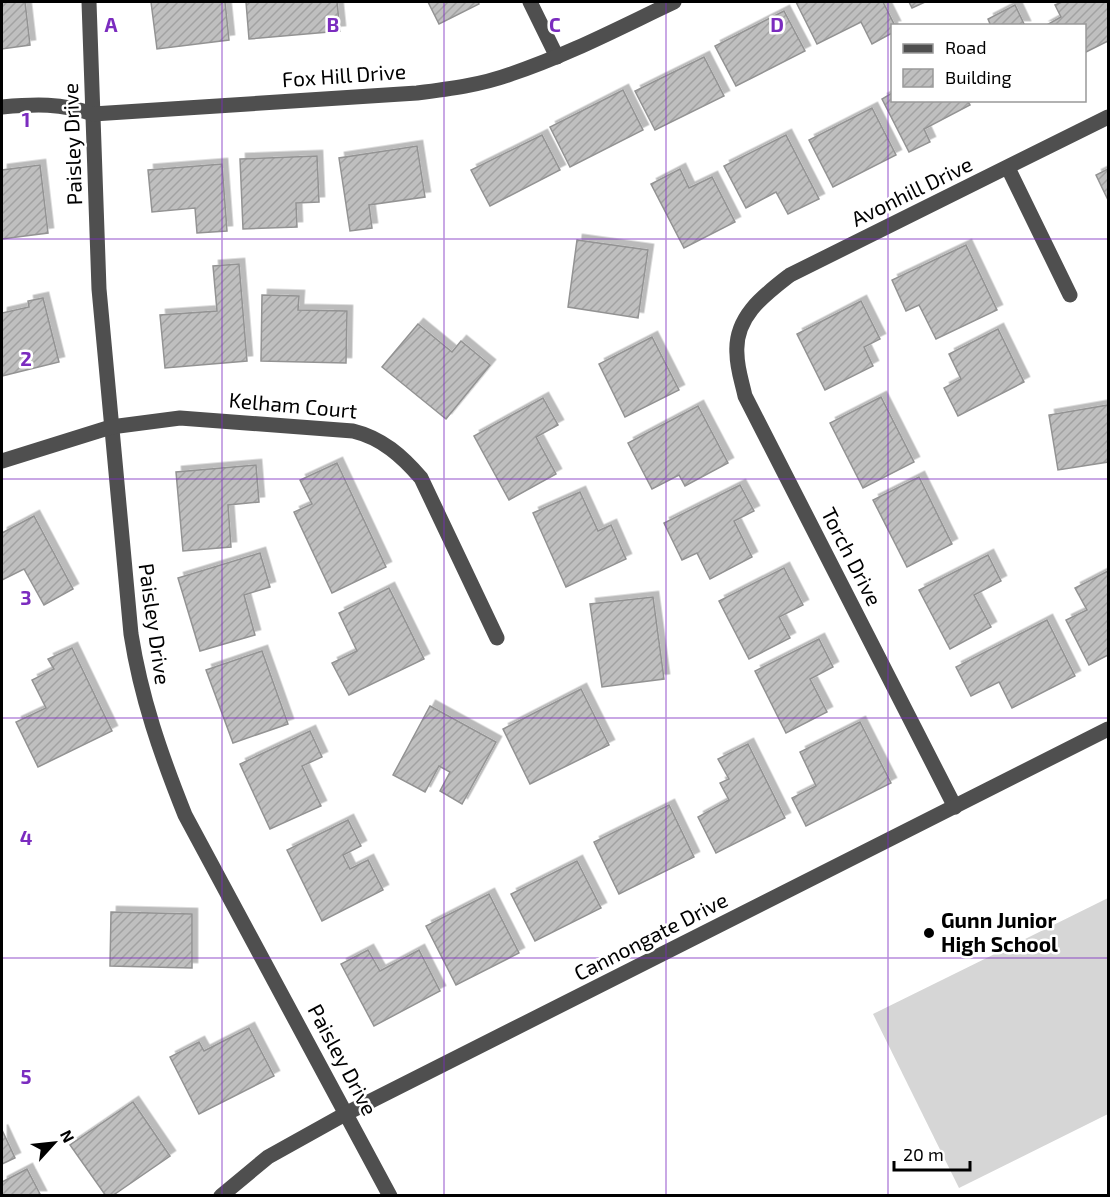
<svg xmlns="http://www.w3.org/2000/svg" width="1110" height="1197" viewBox="0 0 1110 1197" font-family="'Exo 2',sans-serif">
  <defs>
    <pattern id="building-hatch" width="6" height="6" patternUnits="userSpaceOnUse" patternTransform="scale(1.5)"><rect width="6" height="6" fill="#bfbfbf"/><path d="M-1 1l2-2M0 6l6-6M5 7l2-2" fill="none" stroke="#a2a2a2"/></pattern>
    <filter id="shadow"><feDropShadow dx="5.5" dy="-5.5" stdDeviation="0" flood-color="#0004"/></filter>
  </defs>
  <rect width="100%" height="100%" fill="#fff"/>
  <path fill="#d6d6d6" d="M1108 898V1114L959 1188 873 1014Z"/>
  <g fill="url(#building-hatch)" stroke="#939393" stroke-width="1.5" filter="url(#shadow)">
    <path d="M2 2H25L30 45 2 49Z"/>
    <path d="M151 2H225L229 40 157 49Z"/>
    <path d="M246 2H337L340 31 249 39Z"/>
    <path d="M428 2H478L479 4 439 24Z"/>
    <path d="M796 2H883L895 26H892V33L872 44 861 22 817 44Z"/>
    <path d="M909 2H925L912 8Z"/>
    <path d="M1062 2H1108V41L1084 53V26H1045L1061 17 1055 5Z"/>
    <path d="M1015 5 1025 26H991L988 19Z"/>
    <path d="M784 11 805 51 736 86 715 46Z"/>
    <path d="M704 57 724 96 655 130 635 91Z"/>
    <path d="M623 90 643 130 570 167 550 127Z"/>
    <path d="M892 93V100H967L970 105 924 129 930 142 909 152 882 99Z"/>
    <path d="M872 108 896 155 833 187 809 140Z"/>
    <path d="M542 135 560 170 490 206 471 170Z"/>
    <path d="M786 135 819 199 788 214 776 192 746 208 724 166Z"/>
    <path d="M417 146 425 197 369 205 372 228 350 231 339 158Z"/>
    <path d="M317 156 319 202 296 203 297 227 243 229 240 159Z"/>
    <path d="M222 164 227 231 197 233 195 208 152 212 148 170Z"/>
    <path d="M40 165 48 233 2 239V170Z"/>
    <path d="M680 169 689 188 712 177 735 222 684 248 651 184Z"/>
    <path d="M1108 169V200L1096 175Z"/>
    <path d="M577 240 648 250 638 318 568 307Z"/>
    <path d="M966 245 997 310 936 339 919 305 906 311 892 280Z"/>
    <path d="M239 264 247 361 165 368 160 315 217 311 213 266Z"/>
    <path d="M262 295 299 296 298 310 347 311 346 363 261 361Z"/>
    <path d="M43 298 59 362 2 376V313L29 307 28 301Z"/>
    <path d="M861 301 880 339 864 347 873 366 825 390 797 334Z"/>
    <path d="M418 324 452 352 461 341 490 365 446 419 382 367Z"/>
    <path d="M998 329 1024 382 958 416 944 388 961 379 949 354Z"/>
    <path d="M652 337 679 390 625 417 599 364Z"/>
    <path d="M881 397 914 462 863 488 830 423Z"/>
    <path d="M543 398 558 425 536 437 556 474 509 500 474 436Z"/>
    <path d="M1108 405V462L1058 470 1049 415Z"/>
    <path d="M698 406 728 463 685 486 679 475 652 489 628 443Z"/>
    <path d="M337 463 386 567 332 593 294 512 312 504 300 480Z"/>
    <path d="M256 465 259 502 228 505 231 547 183 551 176 472Z"/>
    <path d="M919 477 952 544 907 567 873 500Z"/>
    <path d="M740 485 754 511 734 521 752 557 710 579 697 553 682 560 664 523Z"/>
    <path d="M580 492 598 531 611 525 626 559 566 587 533 513Z"/>
    <path d="M34 516 73 589 44 605 24 569 2 580V533Z"/>
    <path d="M260 553 270 587 244 595 255 635 200 651 178 578Z"/>
    <path d="M988 555 1001 581 974 595 991 627 950 649 919 590Z"/>
    <path d="M784 568 803 605 779 617 790 638 749 659 719 601Z"/>
    <path d="M1108 571V655L1089 665 1066 620 1087 610 1075 588Z"/>
    <path d="M389 588 424 659 349 695 332 663 357 651 339 613Z"/>
    <path d="M653 597 664 679 602 687 590 604Z"/>
    <path d="M1047 620 1075 676 1012 708 999 682 971 696 956 667Z"/>
    <path d="M819 639 833 667 810 679 827 712 786 733 755 671Z"/>
    <path d="M72 648 112 731 38 767 16 722 46 708 32 680 54 669 48 659Z"/>
    <path d="M262 651 288 724 233 743 206 670Z"/>
    <path d="M581 689 609 745 530 784 503 729Z"/>
    <path d="M430 706 496 742 462 804 440 791 450 772 439 766 425 792 393 775Z"/>
    <path d="M860 722 891 783 806 826 792 798 816 786 800 752Z"/>
    <path d="M310 731 322 757 302 766 321 806 270 829 240 764Z"/>
    <path d="M748 744 785 818 716 853 698 817 729 800 720 783 729 779 718 759Z"/>
    <path d="M669 805 694 857 619 894 594 842Z"/>
    <path d="M348 820 361 846 343 855 350 869 368 860 383 890 322 921 287 850Z"/>
    <path d="M577 861 601 908 535 941 511 894Z"/>
    <path d="M489 894 519 953 456 985 426 926Z"/>
    <path d="M111 912 192 914V968L110 966Z"/>
    <path d="M368 950 380 971 419 950 440 991 374 1026 341 964Z"/>
    <path d="M249 1028 274 1076 199 1114 170 1057 199 1042 204 1051Z"/>
    <path d="M133 1102 170 1156 112 1196H106L70 1145Z"/>
    <path d="M2 1130 15 1158 2 1164Z"/>
    <path d="M27 1169 41 1196H2V1182Z"/>
  </g>
  <g fill="none" stroke-linecap="round" stroke-linejoin="round">
    <g stroke="#4f4f4f" stroke-width="15">
      <path d="M89 2 99 289 131 634C141 698 161 755 185 815L390 1196"/>
      <path d="M530 2 557 57"/>
      <path d="M2 107C35 104 61 103 93 114L417 93C449 89 481 85 511 74 568 55 621 27 674 2"/>
      <path d="M1008 168 1070 295"/>
      <path d="M2 461 111 427 180 418 353 431C382 438 402 456 421 478L497 638"/>
      <path d="M955 807 745 396C742 382 737 368 737 354 734 317 764 295 790 275L1108 117"/>
      <path d="M221 1196 268 1157 347 1113 1108 729"/>
    </g>
  </g>
  <path fill="none" stroke="#7b2cbf" stroke-width="1.5" stroke-opacity="0.55" d="M222 2V1196M444 2V1196M666 2V1196M888 2V1196M2 239H1108M2 479H1108M2 718H1108M2 958H1108"/>
  <circle fill="#000" stroke="#fff" stroke-width="2" cx="929" cy="933" r="6"/>
  <g text-anchor="middle" stroke-width="5" stroke-linejoin="round" paint-order="stroke">
    <g font-size="21" fill="#000" stroke="#fff">
      <text transform="translate(344 76) rotate(-4)" y="7">Fox Hill Drive</text>
      <text transform="translate(73 144) rotate(-92)" y="7">Paisley Drive</text>
      <text transform="translate(912 192) rotate(-26)" y="7">Avonhill Drive</text>
      <text transform="translate(293 406) rotate(5)" y="7">Kelham Court</text>
      <text transform="translate(851 557) rotate(63)" y="7">Torch Drive</text>
      <text transform="translate(154 624) rotate(82)" y="7">Paisley Drive</text>
      <text transform="translate(651 937) rotate(-27)" y="7">Cannongate Drive</text>
      <text transform="translate(342 1060) rotate(62)" y="7">Paisley Drive</text>
    </g>
    <g font-size="21" font-weight="bold" fill="#000" stroke="#fff" text-anchor="start">
      <text x="941" y="928">Gunn Junior<tspan x="941" dy="24">High School</tspan></text>
    </g>
  </g>
  <g font-size="20" text-anchor="middle" font-weight="bold" fill="#7b2cbf" stroke="#fff" stroke-width="5" stroke-linejoin="round" paint-order="stroke">
    <text x="111" y="32">A</text>
    <text x="333" y="32">B</text>
    <text x="555" y="32">C</text>
    <text x="777" y="32">D</text>
    <text x="26" y="127">1</text>
    <text x="26" y="366">2</text>
    <text x="26" y="605">3</text>
    <text x="26" y="845">4</text>
    <text x="26" y="1084">5</text>
  </g>
  <rect width="1110" height="1197" fill="none" stroke="#000000" stroke-width="6"/>
  <rect x="891" y="24" width="195" height="78" fill="#ffffff" stroke="#999999" stroke-width="1.5"/>
  <rect x="903" y="44" width="30" height="9" fill="#4f4f4f" stroke="#999999" stroke-width="1.5"/>
  <text x="945" y="54" font-size="18" fill="#000000">Road</text>
  <rect x="903" y="69" width="30" height="18" fill="url(#building-hatch)" stroke="#999999" stroke-width="1.5"/>
  <text x="945" y="84" font-size="18" fill="#000000">Building</text>
  <g transform="translate(54 1143) rotate(63)" stroke="#ffffff" stroke-width="4.5" paint-order="stroke">
  <path d="M0-4.5L10 22L0 15L-10 22Z" fill="#000000"/>
  <text y="-9" font-size="16" font-weight="bold" text-anchor="middle" fill="#000000">N</text>
  </g>
  <path d="M894 1161v9h76v-9" fill="none" stroke="#000000" stroke-width="3"/>
  <text x="903" y="1161" font-size="18" fill="#000000" stroke="#ffffff" stroke-width="4.5" paint-order="stroke">20 m</text>
</svg>
